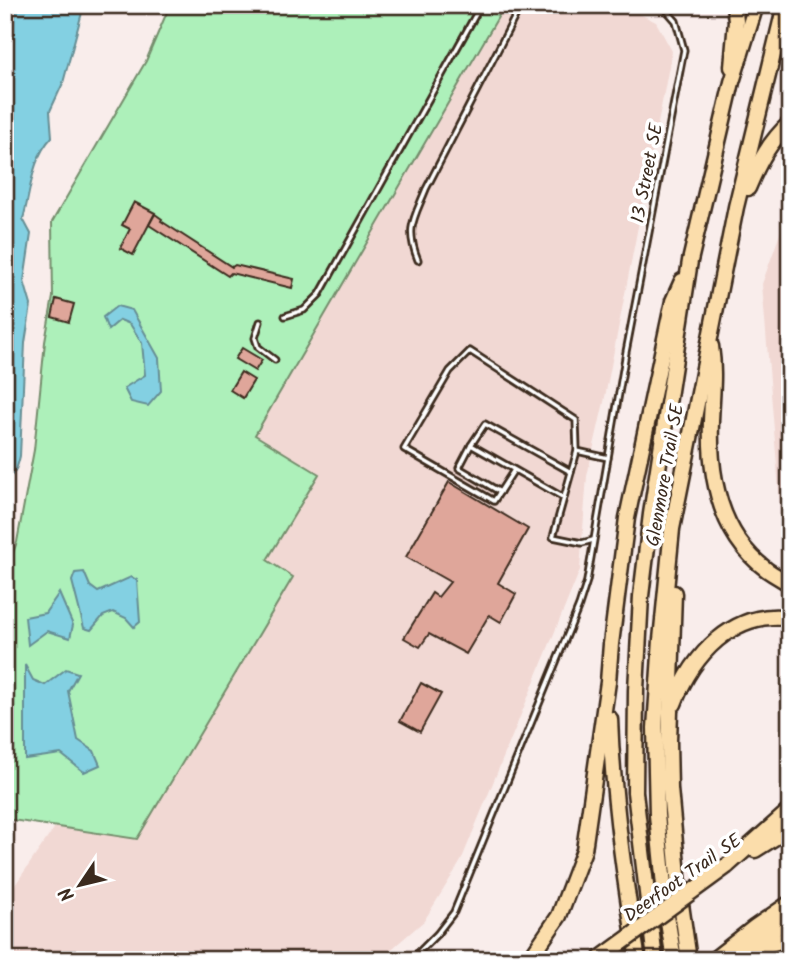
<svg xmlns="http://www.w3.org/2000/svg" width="795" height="965" viewBox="0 0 795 965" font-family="Kalam,sans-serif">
  <rect width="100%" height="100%" fill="#f9edeb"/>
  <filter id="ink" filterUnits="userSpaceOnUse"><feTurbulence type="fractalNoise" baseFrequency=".0143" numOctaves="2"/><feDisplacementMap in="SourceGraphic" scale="14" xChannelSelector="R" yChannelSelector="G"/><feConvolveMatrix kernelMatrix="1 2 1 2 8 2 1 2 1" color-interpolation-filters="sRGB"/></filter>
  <g filter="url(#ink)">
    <g fill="#f1d8d3">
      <path d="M505 5H622L656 22 672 51 604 402 587 476 580 570 461 861 424 921 379 960H5V893L15 885 55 827 137 839 293 577 267 560 254 435Z"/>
      <path d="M790 206V537L782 527 762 284Z"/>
    </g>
    <g fill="#adf0ba" stroke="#748d6c" stroke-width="2">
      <path d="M170 5H505L255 435 319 474 267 560 293 577 137 839 5 819V574L17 542 34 450 45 342 53 297 52 222 146 61Z"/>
      <path d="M778 948H790V960H745Z"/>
    </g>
    <g fill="#83d0e2" stroke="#668e94" stroke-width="2">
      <path d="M5 5H84L63 83 50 111 52 137C31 159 31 191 23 219L31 234 24 281 31 305 25 343 20 456C19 460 18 465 16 469 10 479 1 483 10 496L5 516Z"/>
      <path d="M117 306 132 310 159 358 161 391 148 406 131 402 124 388 145 375 142 343 130 324 120 320 108 330 103 317Z"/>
      <path d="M84 572 90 586 98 592 131 577 137 580 140 622 134 627 126 618 113 612 103 616 91 630 84 628 72 581 75 573Z"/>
      <path d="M59 593 73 625 70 638 47 631 28 645 25 617 45 613Z"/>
      <path d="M25 665 33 680 45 685 66 669 78 673 68 691 78 740 94 751 100 765 84 772 61 754 25 759Z"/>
    </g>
    <g fill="#dfa69a" stroke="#3b2a1e" stroke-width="2">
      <path d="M134 202 155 213 133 255 120 248 130 229 122 225Z"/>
      <path d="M155 214 162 219 161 221 232 267 235 265 294 279 292 288 231 273 228 276 149 225Z"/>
      <path d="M56 299 74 304 69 322 52 317Z"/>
      <path d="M242 348 262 360 255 371 235 359Z"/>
      <path d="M241 372 254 380 243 398 230 390Z"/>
      <path d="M449 482 528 529 498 583 516 594 501 622 489 615 466 654 429 634 420 647 404 638 432 593 438 597 450 582 406 557Z"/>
      <path d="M421 683 441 694 420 732 400 721Z"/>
    </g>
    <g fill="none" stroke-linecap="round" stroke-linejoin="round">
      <g stroke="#3b2a1e" stroke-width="9">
        <g id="service">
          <path d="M418 260C405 228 414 219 426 189L521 5"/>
          <path d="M285 316 304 310 320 294 481 5"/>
          <path d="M260 322 255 338 258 347 275 360"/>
          <path d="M471 445 485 424 571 472"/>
          <path d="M577 451 608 458"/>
          <path d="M514 470 494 501 404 449 450 371 470 351 576 420 577 451 553 537 582 543 593 540"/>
          <path d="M500 492 459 468 471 445 564 498"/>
          <path d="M411 960 437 934 454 912 579 606 587 581 626 352 684 50 676 21 662 5"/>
        </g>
      </g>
      <g stroke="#3b2a1e" stroke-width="19">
        <g id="motorway">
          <path d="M732 67 736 21 734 5"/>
          <path d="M748 188C759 162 769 142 790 123"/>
          <path d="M711 346C715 372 712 395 711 421 709 476 720 535 767 570 774 575 782 579 790 584"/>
          <path d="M674 593 669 741 670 789 680 897 689 960"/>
          <path d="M674 704C692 656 733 609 790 618"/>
          <path d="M610 719C613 800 624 879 638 960"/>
          <path d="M755 850 790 828"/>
          <path d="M727 866 790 810"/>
          <path d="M754 949 790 938"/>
          <path d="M529 960 559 916 584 850 608 682 611 644 627 518 673 301 682 281"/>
          <path d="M655 960 635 792 636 690 641 596 651 514 690 261 732 82 756 5"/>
          <path d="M674 960 667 916 657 815 655 728 661 640 672 529 736 207 785 5"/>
          <path d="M713 960 755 927 790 903"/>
          <path d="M731 960 790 918"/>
        </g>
      </g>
      <use href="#service" stroke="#fff" stroke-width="3.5"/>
      <use href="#motorway" stroke="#fbddab" stroke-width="14"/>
      <g stroke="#3b2a1e" stroke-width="19" stroke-linecap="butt">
        <path id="motorway-bridge" d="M598 960 727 866"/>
      </g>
      <use href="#motorway-bridge" stroke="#fbddab" stroke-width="14"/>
    </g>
  </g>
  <g text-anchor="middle" stroke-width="7" stroke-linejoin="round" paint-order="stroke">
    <g font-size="19" fill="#3b2a1e" stroke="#fff">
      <text transform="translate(646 173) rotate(-79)" y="7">13 Street SE</text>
      <text transform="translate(664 475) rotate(-80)" y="7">Glenmore Trail SE</text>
      <text transform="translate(682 877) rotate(-35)" y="7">Deerfoot Trail SE</text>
    </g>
  </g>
  <rect width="795" height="965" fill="none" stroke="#fff" stroke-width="28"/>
  <rect x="14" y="14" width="767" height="937" fill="none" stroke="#3b2a1e" stroke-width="2.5" filter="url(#ink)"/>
  <g transform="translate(80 885) rotate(235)" stroke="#ffffff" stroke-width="5" paint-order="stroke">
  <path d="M0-5L12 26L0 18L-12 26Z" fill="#3b2a1e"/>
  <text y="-10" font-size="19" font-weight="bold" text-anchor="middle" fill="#3b2a1e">N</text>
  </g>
</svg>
